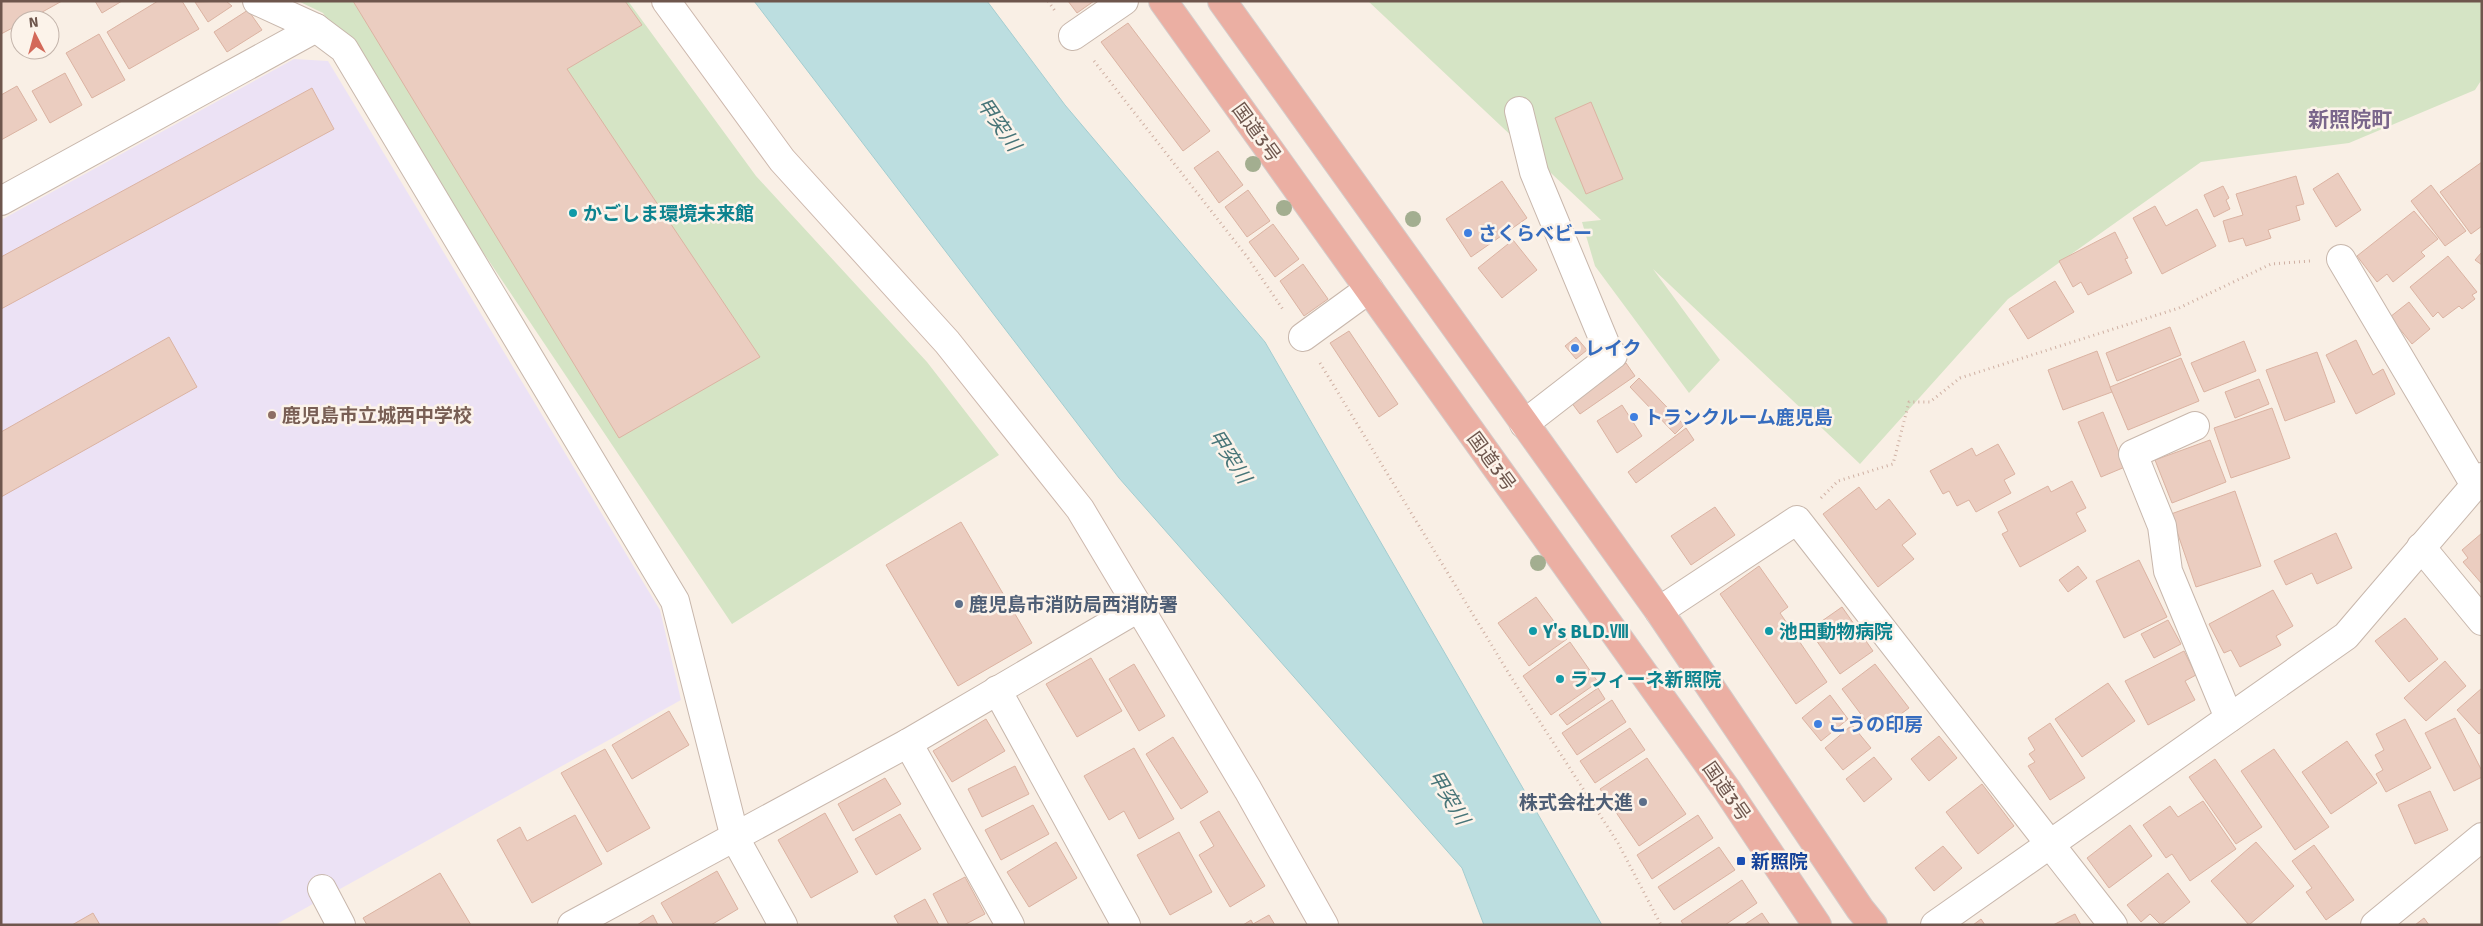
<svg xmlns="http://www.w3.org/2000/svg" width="2483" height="926" viewBox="0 0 2483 926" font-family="Signika,'Noto Sans JP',sans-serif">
  <rect width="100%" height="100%" fill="#f9efe5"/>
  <path fill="#ece2f5" d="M294 59 328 61 660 610 681 700 275 925H1V220Z"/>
  <g fill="#d5e4c5">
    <path d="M298 1H628L756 176 927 362 999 455 732 624 323 13Z"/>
    <path d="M1368 1H2482V79L2475 90 2349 143 2201 162 2008 299 1860 464 1653 269 1720 360 1689 393 1595 266 1582 222 1601 220Z"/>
  </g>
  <path fill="#bcdee0" stroke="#a4cdd0" d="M754 1H987L1065 105 1265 342 1602 925H1484L1462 868 1119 478Z"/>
  <g fill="#ebcdc0" stroke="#dbb3a2">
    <path d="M1 1H62L28 20H20V24L1 34Z"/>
    <path d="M95 1H122L102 13Z"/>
    <path d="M158 1H182L199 29 129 69 107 32Z"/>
    <path d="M226 1 232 6 208 22 195 2Z"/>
    <path d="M353 1H625L642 25 567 69 760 357 619 438Z"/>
    <path d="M1068 1H1094L1077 13Z"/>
    <path d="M248 10 262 30 227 52 214 32Z"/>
    <path d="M1128 23 1210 131 1183 151 1101 42Z"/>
    <path d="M99 34 125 80 92 98 66 53Z"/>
    <path d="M65 73 82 105 50 123 32 91Z"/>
    <path d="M17 86 37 120 1 140V95Z"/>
    <path d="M312 88 334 129 1 309V257Z"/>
    <path d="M1591 102 1623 179 1586 194 1555 118Z"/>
    <path d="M1218 151 1243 185 1219 203 1194 168Z"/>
    <path d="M2482 162V226L2471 234 2440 192Z"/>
    <path d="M2338 173 2361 210 2336 227 2313 189Z"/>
    <path d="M2296 176 2304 204 2296 206 2300 220 2268 230 2271 238 2246 246 2243 238 2229 242 2223 221 2243 215 2236 194Z"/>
    <path d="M1502 181 1527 218 1471 257 1446 219Z"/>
    <path d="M2431 185 2466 231 2445 246 2411 201Z"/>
    <path d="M2223 186 2229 198 2226 200 2230 209 2214 217 2204 195Z"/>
    <path d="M1248 190 1270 221 1247 237 1225 207Z"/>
    <path d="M2155 206 2166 226 2197 209 2216 246 2162 274 2133 218Z"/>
    <path d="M2414 211 2438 239 2421 252 2425 256 2393 282 2387 274 2377 282 2357 256Z"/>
    <path d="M1273 224 1299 259 1275 277 1249 242Z"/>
    <path d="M2115 232 2128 258 2125 259 2132 273 2088 295 2081 282 2073 287 2059 261Z"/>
    <path d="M1513 240 1537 270 1502 298 1478 268Z"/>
    <path d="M2482 252V265L2475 260Z"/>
    <path d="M2448 256 2477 292 2472 295 2475 299 2462 309 2459 306 2443 318 2438 312 2433 317 2410 287Z"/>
    <path d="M1303 264 1328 299 1304 316 1280 281Z"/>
    <path d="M2055 281 2074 312 2028 339 2009 309Z"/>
    <path d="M2409 302 2430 329 2412 344 2390 317Z"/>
    <path d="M2170 327 2181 355 2117 381 2106 353Z"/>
    <path d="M1349 331 1398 404 1379 417 1330 343Z"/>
    <path d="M169 337 197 387 1 497V432Z"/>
    <path d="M1576 337 1587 350 1576 359 1565 346Z"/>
    <path d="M2356 340 2373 375 2383 369 2395 394 2356 414 2326 355Z"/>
    <path d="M2244 341 2256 371 2204 392 2191 363Z"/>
    <path d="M2097 351 2112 392 2063 410 2048 370Z"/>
    <path d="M2317 352 2335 402 2285 421 2266 370Z"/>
    <path d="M2181 358 2199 401 2128 430 2110 387Z"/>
    <path d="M1626 363 1635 376 1580 414 1571 402Z"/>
    <path d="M1639 378 1684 425 1675 434 1630 387Z"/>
    <path d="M2259 379 2269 404 2235 418 2225 392Z"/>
    <path d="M1622 405 1642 436 1617 453 1597 421Z"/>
    <path d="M2272 408 2290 458 2231 478 2214 428Z"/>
    <path d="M2103 412 2125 467 2101 477 2078 422Z"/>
    <path d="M1686 428 1694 440 1636 483 1628 472Z"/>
    <path d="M2210 440 2226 482 2172 503 2155 460Z"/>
    <path d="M1998 444 2015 474 2004 480 2011 493 1976 512 1969 500 1957 506 1949 491 1943 494 1930 471 1972 448 1976 456Z"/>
    <path d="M2072 481 2086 508 2076 513 2086 531 2020 567 2002 534 2008 531 1998 512 2048 486 2051 492Z"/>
    <path d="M1859 487 1876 510 1889 499 1916 534 1902 545 1914 559 1878 587 1823 514Z"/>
    <path d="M2235 491 2261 566 2196 587 2171 514Z"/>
    <path d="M1715 507 1735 535 1691 565 1671 536Z"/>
    <path d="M961 522 1032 643 958 686 886 565Z"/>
    <path d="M2336 533 2352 568 2317 584 2312 573 2286 585 2274 561Z"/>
    <path d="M2482 533V584L2463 562 2468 558 2462 550Z"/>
    <path d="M2139 560 2167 617 2124 638 2096 581Z"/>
    <path d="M1759 566 1788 607 1780 613 1827 682 1796 704 1720 594Z"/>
    <path d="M2078 566 2087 578 2068 592 2059 580Z"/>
    <path d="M2273 590 2293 626 2276 636 2281 645 2240 667 2231 650 2224 653 2209 624Z"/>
    <path d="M1536 597 1567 639 1529 666 1498 623Z"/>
    <path d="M1842 607 1873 651 1840 674 1809 630Z"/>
    <path d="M2405 618 2438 659 2409 682 2375 641Z"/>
    <path d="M2168 620 2181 644 2154 658 2141 634Z"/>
    <path d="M1570 642 1598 682 1551 715 1523 676Z"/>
    <path d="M2184 651 2196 675 2185 681 2195 700 2148 725 2125 681Z"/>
    <path d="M1091 658 1122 711 1077 737 1046 684Z"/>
    <path d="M2445 661 2466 686 2426 721 2404 698Z"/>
    <path d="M1134 664 1165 716 1139 731 1109 679Z"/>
    <path d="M1875 664 1909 708 1875 733 1842 689Z"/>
    <path d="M2108 683 2135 721 2082 757 2055 719Z"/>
    <path d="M1598 688 1605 699 1567 725 1559 715Z"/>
    <path d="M2482 688V732L2479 734 2457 710Z"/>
    <path d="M1830 695 1848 719 1821 741 1802 718Z"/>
    <path d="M1612 700 1626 722 1577 755 1562 733Z"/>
    <path d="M669 711 689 745 632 779 612 745Z"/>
    <path d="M2455 718 2482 771V777L2454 791 2425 733Z"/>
    <path d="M986 719 1005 751 952 782 933 751Z"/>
    <path d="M2405 719 2431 768 2386 792 2376 774 2383 770 2375 755 2384 750 2376 734Z"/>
    <path d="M2050 723 2085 778 2050 800 2028 766 2035 762 2029 754 2035 750 2028 738Z"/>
    <path d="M1852 725 1871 748 1843 770 1825 748Z"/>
    <path d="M1630 728 1645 750 1595 783 1580 761Z"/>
    <path d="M1939 736 1957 758 1929 781 1911 759Z"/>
    <path d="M1173 737 1208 792 1181 809 1146 754Z"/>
    <path d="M2347 741 2377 783 2331 814 2302 772Z"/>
    <path d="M1134 748 1174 819 1139 839 1124 811 1109 820 1084 776Z"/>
    <path d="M605 749 650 828 607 852 561 773Z"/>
    <path d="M2274 749 2329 827 2295 850 2241 771Z"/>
    <path d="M1874 757 1892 779 1864 802 1846 779Z"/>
    <path d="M1647 758 1686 814 1639 846 1600 789Z"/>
    <path d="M2215 759 2262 827 2236 844 2189 777Z"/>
    <path d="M1015 766 1029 794 982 817 968 789Z"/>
    <path d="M885 778 901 804 853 831 838 804Z"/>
    <path d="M1982 784 2014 826 1978 854 1946 812Z"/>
    <path d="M2430 791 2448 830 2415 844 2398 805Z"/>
    <path d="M2203 801 2236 849 2190 881 2172 854 2166 858 2143 825 2170 806 2178 817Z"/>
    <path d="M1033 805 1049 834 1001 860 985 830Z"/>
    <path d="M1219 811 1265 886 1230 907 1199 855 1214 846 1200 822Z"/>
    <path d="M825 813 858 872 811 898 778 840Z"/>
    <path d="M900 814 921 849 876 875 855 839Z"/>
    <path d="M575 815 602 864 532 903 497 840 520 827 527 841Z"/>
    <path d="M1698 815 1713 838 1652 879 1637 855Z"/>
    <path d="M2130 825 2152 856 2109 888 2087 858Z"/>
    <path d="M1179 832 1212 892 1170 915 1137 855Z"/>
    <path d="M1056 842 1077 878 1029 907 1007 872Z"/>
    <path d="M2256 842 2294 886 2249 925 2211 881Z"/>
    <path d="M2314 845 2354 900 2326 920 2306 892 2312 888 2292 861Z"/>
    <path d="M1943 846 1962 868 1934 891 1915 868Z"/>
    <path d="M1719 847 1735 870 1674 910 1658 887Z"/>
    <path d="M717 871 738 909 711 925H674L661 903Z"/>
    <path d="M440 873 471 925H367L363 918Z"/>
    <path d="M2168 873 2190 902 2161 925 2150 914 2141 922 2127 905Z"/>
    <path d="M965 877 985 914 964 925H949L933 894Z"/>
    <path d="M1742 880 1757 903 1725 925H1684L1681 921Z"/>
    <path d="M925 899 939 925H899L894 916Z"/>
    <path d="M93 913 100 925H72Z"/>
    <path d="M1762 913 1770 925H1744Z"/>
    <path d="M2075 914 2081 925H2053Z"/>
    <path d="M653 915 658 925H637Z"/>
    <path d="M1269 915 1275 925H1243L1251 920 1253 924Z"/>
    <path d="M2424 918 2429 925H2415Z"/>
    <path d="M1981 919 1985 925H1973Z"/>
  </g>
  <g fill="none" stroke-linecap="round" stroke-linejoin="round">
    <g stroke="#c8b7ac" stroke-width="30">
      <g id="street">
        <path d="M257 1 316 28 344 49 675 601 735 838 783 925"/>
        <path d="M1073 36 1124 1"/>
        <path d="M1519 111 1534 172 1607 348 1613 355 1524 424"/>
        <path d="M1 201 316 28"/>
        <path d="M2341 259 2475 485"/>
        <path d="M1303 337 1369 289"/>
        <path d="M2195 426 2133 454 2162 526 2168 571 2229 718"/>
        <path d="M2421 547 2482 621"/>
        <path d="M1659 611 1797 520 2113 925"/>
        <path d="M997 690 1126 925"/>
        <path d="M908 743 1010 925"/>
        <path d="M322 889 341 925"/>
        <path d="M572 925 908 743 1140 607"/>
        <path d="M1935 925 2346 636 2482 477"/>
        <path d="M2375 925 2482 837"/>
      </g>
    </g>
    <g stroke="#cdb8ad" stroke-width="30">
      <path id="secondary" d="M666 1 782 160 947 342 1080 509 1248 790 1324 925"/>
    </g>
    <g stroke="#d4ccca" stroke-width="30">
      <g id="highway">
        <path d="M1163 1 1727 790 1817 925"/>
        <path d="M1222 1 1659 611 1860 909 1873 925"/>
      </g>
    </g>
    <g stroke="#cfb0a3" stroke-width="3" stroke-dasharray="1 4" stroke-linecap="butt">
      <path d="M1048 1 1055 11"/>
      <path d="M1094 61 1248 258 1284 311"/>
      <path d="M1320 363 1511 677 1618 843 1661 925"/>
      <path d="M1821 498 1838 481 1893 464 1909 402H1930L1960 378 2179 308 2271 264 2310 261"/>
    </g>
    <use href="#street" stroke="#fff" stroke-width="28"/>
    <use href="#secondary" stroke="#fff" stroke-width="28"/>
    <use href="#highway" stroke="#ebafa3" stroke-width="28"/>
  </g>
  <g fill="#a3ae90">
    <circle cx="1253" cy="164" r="8"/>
    <circle cx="1284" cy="208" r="8"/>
    <circle cx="1413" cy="219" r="8"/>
    <circle cx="1538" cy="563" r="8"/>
  </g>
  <g fill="#0f9aa8" stroke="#fcf3ea" stroke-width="2">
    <circle cx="573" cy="213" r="5"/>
    <circle cx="1533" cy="631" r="5"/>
    <circle cx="1769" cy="631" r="5"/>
    <circle cx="1560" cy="679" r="5"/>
  </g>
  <g fill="#3f7fe0" stroke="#fcf3ea" stroke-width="2">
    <circle cx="1468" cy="233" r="5"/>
    <circle cx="1575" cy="348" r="5"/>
    <circle cx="1634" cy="417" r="5"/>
    <circle cx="1818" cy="724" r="5"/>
  </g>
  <circle fill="#8d6e63" stroke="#fcf3ea" stroke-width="2" cx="272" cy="415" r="5"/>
  <g fill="#5c6f8a" stroke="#fcf3ea" stroke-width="2">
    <circle cx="959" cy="604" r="5"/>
    <circle cx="1643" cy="802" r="5"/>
  </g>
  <rect fill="#1a4fb4" stroke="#fcf3ea" stroke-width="2" x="1736" y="856" width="10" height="10" rx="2.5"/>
  <g text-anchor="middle" stroke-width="5" stroke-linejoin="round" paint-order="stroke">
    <g font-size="19" fill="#6e564d" stroke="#fcf3ea">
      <text transform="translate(1257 132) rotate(54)" y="7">国道3号</text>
      <text transform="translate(1492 461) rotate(54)" y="7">国道3号</text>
      <text transform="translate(1727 791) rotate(55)" y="7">国道3号</text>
    </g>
    <g font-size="19" font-weight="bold" fill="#0d838f" stroke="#fcf3ea" text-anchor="start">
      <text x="583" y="220">かごしま環境未来館</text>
      <text x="1543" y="638">Y's BLD.Ⅷ</text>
      <text x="1779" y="638">池田動物病院</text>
      <text x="1570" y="686">ラフィーネ新照院</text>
    </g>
    <g font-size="19" font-weight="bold" fill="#366cbe" stroke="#fcf3ea" text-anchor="start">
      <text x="1478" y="240">さくらベビー</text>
      <text x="1585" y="355">レイク</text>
      <text x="1644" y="424">トランクルーム鹿児島</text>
      <text x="1828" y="731">こうの印房</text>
    </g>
    <g font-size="19" font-weight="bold" fill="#785e54" stroke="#fcf3ea" text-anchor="start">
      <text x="282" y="422">鹿児島市立城西中学校</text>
    </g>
    <g font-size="19" font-weight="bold" fill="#4e5e75" stroke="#fcf3ea" text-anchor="start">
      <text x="969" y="611">鹿児島市消防局西消防署</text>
      <text x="1633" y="809" text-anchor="end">株式会社大進</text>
    </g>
    <g font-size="19" font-weight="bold" fill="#164399" stroke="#fcf3ea" text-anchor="start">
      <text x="1751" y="868">新照院</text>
    </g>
    <g font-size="20" font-style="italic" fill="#477578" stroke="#fcf3ea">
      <text transform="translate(999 124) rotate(55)" y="7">甲突川</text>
      <text transform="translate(1230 456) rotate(57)" y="7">甲突川</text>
      <text transform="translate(1449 797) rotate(59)" y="7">甲突川</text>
    </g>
    <g font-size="21" font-weight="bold" fill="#7a668b" stroke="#fcf3ea">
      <text x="2350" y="127">新照院町</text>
    </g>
  </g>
  <rect width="2483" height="926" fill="none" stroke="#6e564d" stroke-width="5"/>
  <g transform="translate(35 35) rotate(354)"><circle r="24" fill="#fcf3ea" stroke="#c3b4ab"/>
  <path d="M0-4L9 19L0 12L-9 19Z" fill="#d36959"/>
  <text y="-8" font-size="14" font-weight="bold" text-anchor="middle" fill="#6e564d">N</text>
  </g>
</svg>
